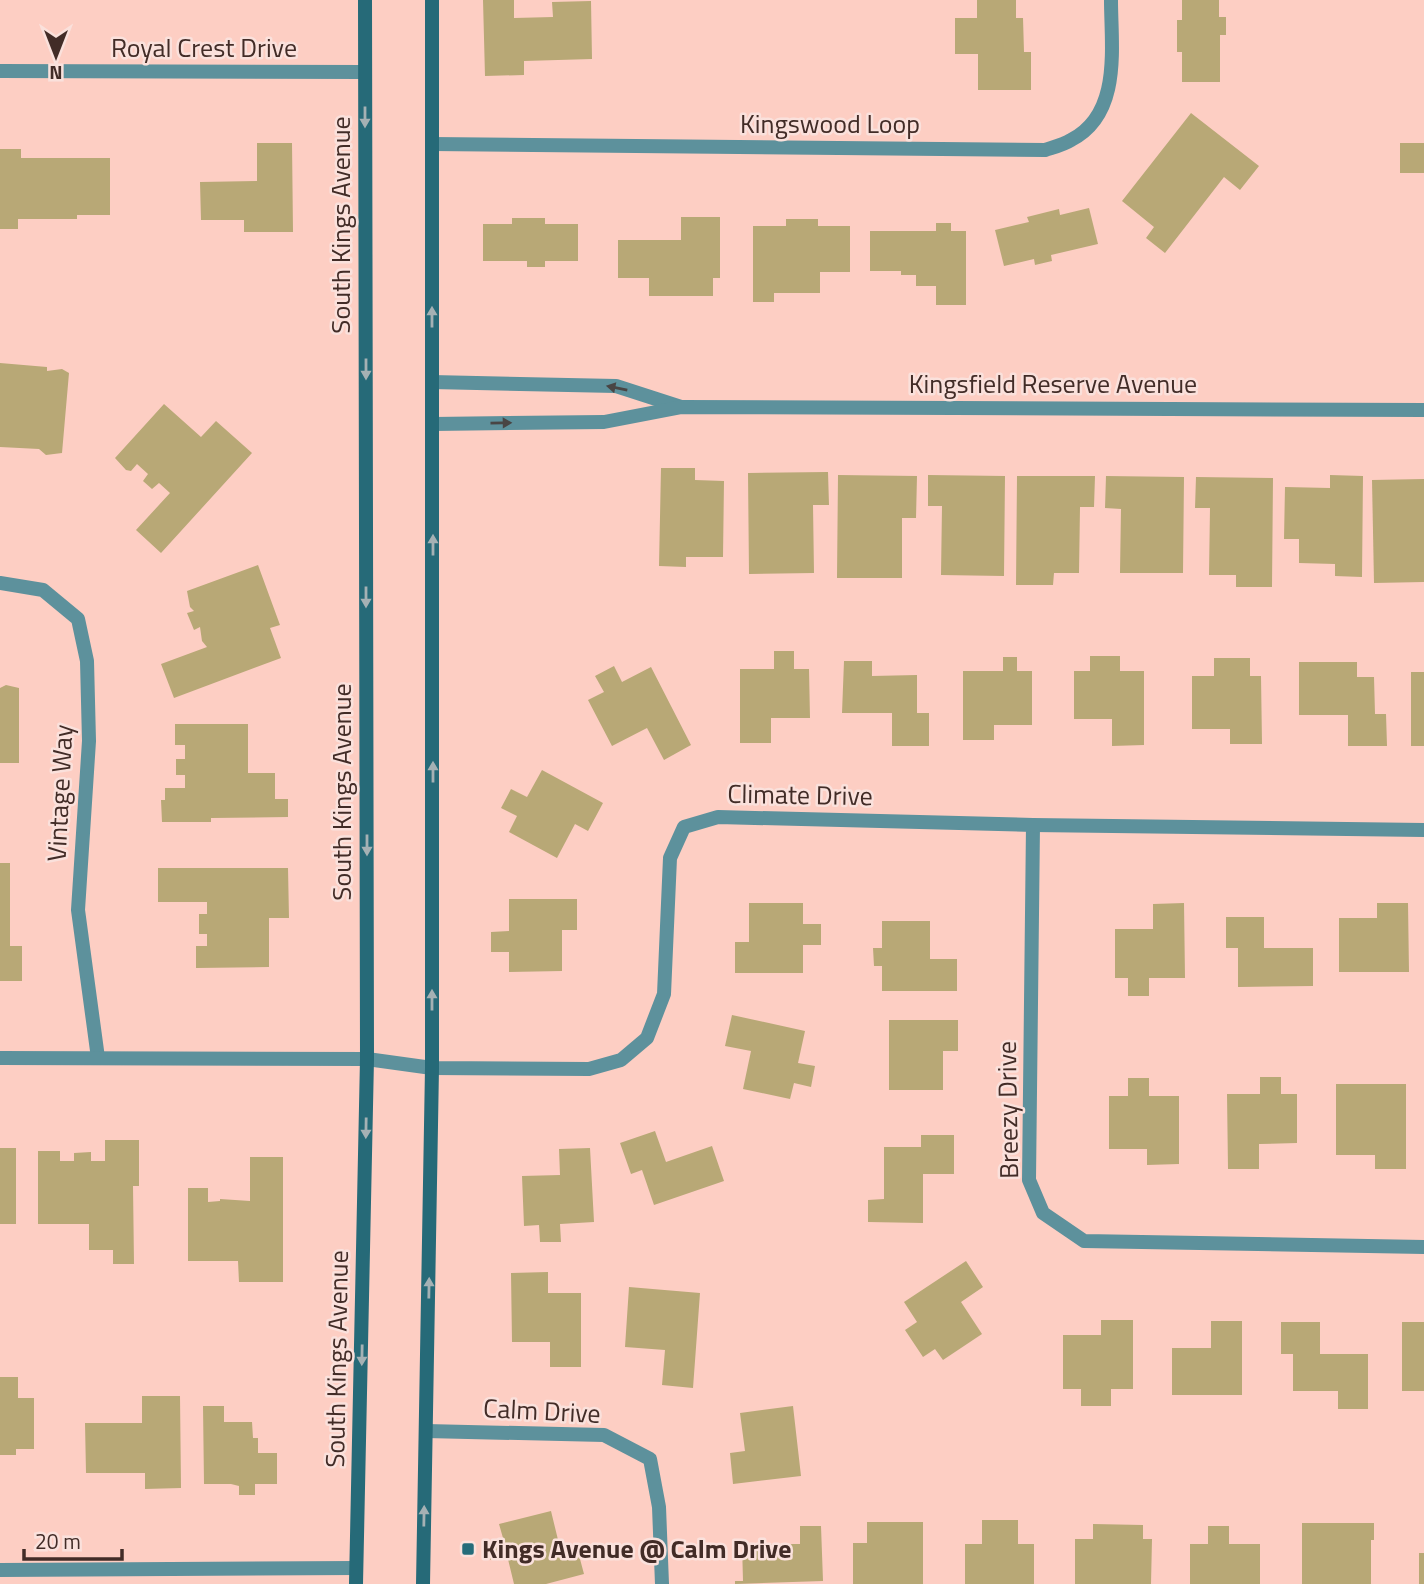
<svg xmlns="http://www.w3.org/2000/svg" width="1424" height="1584" viewBox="0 0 1424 1584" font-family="'Titillium Web',sans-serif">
  <rect width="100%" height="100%" fill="#fdcec3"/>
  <g fill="#b8a876">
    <path d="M483 0H514V18L553 17 552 2 591 1 592 59 524 61V75L485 76Z"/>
    <path d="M977 0H1016V18H1023L1024 52H1031V90H978V54H955V18H977Z"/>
    <path d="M1182 0H1219V17H1226V35H1220V82H1182V52H1177V20H1182Z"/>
    <path d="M1191 113 1259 166 1240 190 1224 177 1165 253 1146 238 1154 227 1122 201Z"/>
    <path d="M257 143H292L293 232H244V220H201L200 182 257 181Z"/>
    <rect x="1400" y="143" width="24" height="30"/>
    <path d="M0 149H21V158H110V215H77V219H18V229H0Z"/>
    <path d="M1089 208 1098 244 1051 255 1052 261 1035 265 1034 259 1004 266 995 230 1029 222 1027 217 1059 209 1060 215Z"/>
    <path d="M681 217H720V278H713V296H649V278H618V240H681Z"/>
    <path d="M512 218H545V224H578V261H545V267H527V261H483V224H512Z"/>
    <path d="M786 219H818V226H850V272H820V293H774V302H753V226H786Z"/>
    <path d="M936 223H951V231H966V305H936V286H916V275H901V271H870V231H936Z"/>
    <path d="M0 363 47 367V371L62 369 69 373 62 453 46 455 39 449 0 447Z"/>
    <path d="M164 404 201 437 216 421 252 453 161 553 136 530 170 493 159 483 152 489 143 481 148 474 137 464 131 471 126 470 115 458Z"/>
    <path d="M661 468H695V480L724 481 723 557H686V567L659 566Z"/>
    <path d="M828 472 829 505H813L814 573 749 574 748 473Z"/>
    <path d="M838 475 917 476 916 518H902V578H837Z"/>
    <path d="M928 475 1005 476 1004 576 941 575 942 506H928Z"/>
    <path d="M1330 475 1363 476 1362 577 1335 576V564L1299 563V539H1284L1285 487 1330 488Z"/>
    <path d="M1017 476H1095L1094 507H1080L1079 573H1054L1053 585H1016Z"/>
    <path d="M1106 476 1184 477 1183 573H1120L1121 509 1105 508Z"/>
    <path d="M1196 477 1273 478 1272 587H1236V575H1209L1210 508H1195Z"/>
    <path d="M1424 479V582L1374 583 1372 480Z"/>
    <path d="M258 565 280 625 270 628 281 658 174 698 161 664 207 647 202 641 200 627 194 630 187 613 194 611 190 607 187 591Z"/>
    <path d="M774 651H794V669H809L810 718H771V743H740V669H774Z"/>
    <path d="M1090 656H1120V671H1144V745L1112 746V719H1074V671H1090Z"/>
    <path d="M1003 657H1017V671H1032V725H994V740H963V671H1003Z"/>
    <path d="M1214 658H1250V676H1261L1262 744H1230V729H1192V676H1214Z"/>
    <path d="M844 661H872V676L917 675V713H929V746H892V713H842Z"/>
    <path d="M1299 662H1357V677H1374L1375 714H1386L1387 746H1348V715H1299Z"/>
    <path d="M614 666 622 682 651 667 691 745 664 760 647 728 612 746 588 700 604 692 595 676Z"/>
    <rect x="1411" y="672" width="13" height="74"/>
    <path d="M6 685 19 688V763H0V688Z"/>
    <path d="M175 724H248V773H275V799H288V817L211 818V822H162L161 800H165V788H185V775H176V759H185V745H175Z"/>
    <path d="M542 770 603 803 588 831 575 824 557 858 509 832 517 816 501 808 511 789 527 797Z"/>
    <path d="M0 863H10V946H22V981H0Z"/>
    <path d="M158 868H288L289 918H269V967L196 968V946H207V934H199V914H207V902H158Z"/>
    <path d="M509 899H577V930H562V971L509 972V952H491V932L509 931Z"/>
    <path d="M749 903H803V924H821V945H803V973H735V942H749Z"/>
    <path d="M1184 903 1185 978H1149V996H1128V978H1115V929H1153V904Z"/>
    <path d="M1377 903H1408L1409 972H1339V918H1377Z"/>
    <path d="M1226 917H1264V948H1313V986L1238 987V948H1226Z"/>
    <path d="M882 921H930V959H957V991H882V966H874L873 948H882Z"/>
    <path d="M732 1015 805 1031 798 1063 815 1066 811 1087 794 1083 790 1099 743 1089 751 1051 725 1046Z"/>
    <path d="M889 1020H958V1051H943V1090H889Z"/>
    <path d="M1260 1077H1281V1094H1297V1143L1259 1144V1169H1228L1227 1094H1260Z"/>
    <path d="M1128 1078H1149V1096H1179V1164L1147 1165V1149H1109V1096H1128Z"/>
    <path d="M1336 1084H1406V1169H1375V1155H1336Z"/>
    <path d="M655 1131 666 1162 712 1146 724 1181 654 1205 642 1170 631 1174 620 1143Z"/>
    <path d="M921 1135H954V1174H923V1223L868 1222V1200L884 1199V1147H921Z"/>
    <path d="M105 1140H139V1186H133L134 1264H113V1250H89V1224H38V1151H60V1161H74V1153L91 1152V1161H105Z"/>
    <rect x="0" y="1148" width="16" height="76"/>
    <path d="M590 1148 594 1222 560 1224 561 1242H540L539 1225 524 1226 522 1176 560 1175 559 1149Z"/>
    <path d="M250 1157H283V1282H239L238 1261H188V1188H208V1202L220 1201V1199L250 1201Z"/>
    <path d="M966 1261 983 1287 961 1302 982 1334 943 1360 935 1349 923 1357 905 1330 917 1322 904 1302Z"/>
    <path d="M548 1272V1293H581V1367H550V1342H512L511 1273Z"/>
    <path d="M629 1287 700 1293 693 1388 662 1385 665 1350 625 1347Z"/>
    <path d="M1101 1320H1133V1389H1111V1406H1081V1389H1063V1335H1101Z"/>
    <path d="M1211 1321H1242V1395H1172V1348H1211Z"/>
    <path d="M1281 1322H1320V1354H1368V1409H1338V1391H1293V1354H1281Z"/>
    <rect x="1402" y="1322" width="22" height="69"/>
    <path d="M0 1377H18V1398H34V1449H16V1455H0Z"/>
    <path d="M142 1396H180L181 1488 145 1489V1473H86L85 1423H142Z"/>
    <path d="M203 1406H224V1422H252L253 1438H258V1453H277V1484H255V1495H239V1486L231 1484H204Z"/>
    <path d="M793 1406 801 1476 733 1484 730 1453 745 1451 740 1413Z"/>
    <path d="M551 1511 560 1548 576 1544 584 1574 546 1584H514L507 1555 490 1560 486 1543 503 1538 499 1524Z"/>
    <path d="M982 1520H1018V1544H1034V1584H965V1544H982Z"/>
    <path d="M867 1522H923V1584H853V1543H867Z"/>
    <path d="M1302 1523H1374V1540H1371V1584H1302Z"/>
    <path d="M1093 1524 1143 1525V1539H1152L1151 1584H1075V1539H1093Z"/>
    <path d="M800 1526H821L823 1581 735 1584V1581H743L742 1544H800Z"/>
    <path d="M1208 1526H1229V1544H1260V1584H1190V1544H1208Z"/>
    <rect x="1419" y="1553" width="5" height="31"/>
  </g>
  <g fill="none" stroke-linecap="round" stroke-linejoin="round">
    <g stroke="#5d919c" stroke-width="14">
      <path d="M0 71 365 72"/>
      <path d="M432 144 1045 150C1054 147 1063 145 1071 140 1122 114 1111 47 1111 0"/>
      <path d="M432 382 616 386 681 407"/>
      <path d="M433 424 604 422 682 407 1424 410"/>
      <path d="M0 583 43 590 78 619 87 661 89 741 78 910 98 1058"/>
      <path d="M1033 825 1029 1180 1043 1213 1084 1241 1424 1247"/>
      <path d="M0 1058 367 1059 432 1068 589 1069 621 1060 647 1038 664 994 670 858 684 827 718 817 1033 825 1424 830"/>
      <path d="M426 1431 604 1435 650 1459 659 1507 662 1584"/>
      <path d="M0 1570 356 1568"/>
    </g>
    <g stroke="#266a78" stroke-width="14">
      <path d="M356 1584 367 1059 365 0"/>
      <path d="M423 1584 432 1068V0"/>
    </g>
  </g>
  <defs><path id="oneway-solid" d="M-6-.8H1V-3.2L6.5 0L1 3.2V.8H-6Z" transform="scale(1.75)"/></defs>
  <g fill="#a5b1b4">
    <use href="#oneway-solid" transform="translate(365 117) rotate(90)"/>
    <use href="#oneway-solid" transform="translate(432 317) rotate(-90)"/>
    <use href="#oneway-solid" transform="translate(366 369) rotate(90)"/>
    <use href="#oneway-solid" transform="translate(433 545) rotate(-90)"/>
    <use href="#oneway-solid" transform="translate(366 597) rotate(90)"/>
    <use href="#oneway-solid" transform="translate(433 772) rotate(-90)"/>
    <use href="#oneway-solid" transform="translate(367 845) rotate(90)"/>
    <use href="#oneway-solid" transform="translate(432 1000) rotate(-90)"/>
    <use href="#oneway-solid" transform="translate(366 1128) rotate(91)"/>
    <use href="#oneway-solid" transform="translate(429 1288) rotate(-89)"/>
    <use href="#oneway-solid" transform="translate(362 1355) rotate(91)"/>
    <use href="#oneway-solid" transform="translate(424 1516) rotate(-89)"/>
  </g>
  <g fill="#494544">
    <use href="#oneway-solid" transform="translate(617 388) rotate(-169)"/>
    <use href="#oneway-solid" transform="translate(501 423) rotate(-1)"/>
  </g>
  <rect fill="#256c7a" stroke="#fae1dc" stroke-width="2.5" x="461" y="1542" width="14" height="14" rx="3.5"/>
  <g text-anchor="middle" stroke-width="5" stroke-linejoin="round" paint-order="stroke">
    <g font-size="26" fill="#422c27" stroke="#fae1dc">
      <text x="204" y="57">Royal Crest Drive</text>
      <text x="830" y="133">Kingswood Loop</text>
      <text transform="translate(341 225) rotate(-90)" y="9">South Kings Avenue</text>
      <text x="1053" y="393">Kingsfield Reserve Avenue</text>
      <text transform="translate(342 792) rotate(-90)" y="9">South Kings Avenue</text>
      <text transform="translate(60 793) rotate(-87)" y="9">Vintage Way</text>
      <text transform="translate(800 795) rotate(1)" y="9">Climate Drive</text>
      <text transform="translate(1008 1110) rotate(-91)" y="9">Breezy Drive</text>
      <text transform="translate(337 1359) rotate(-89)" y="9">South Kings Avenue</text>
      <text transform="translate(542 1411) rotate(3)" y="9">Calm Drive</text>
    </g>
    <g font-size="26" font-weight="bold" fill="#422c27" stroke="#fae1dc" text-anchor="start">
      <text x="482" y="1558">Kings Avenue @ Calm Drive</text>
    </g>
  </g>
  <g transform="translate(56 56) rotate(180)" stroke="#fae1dc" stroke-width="5" paint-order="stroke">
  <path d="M0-5L12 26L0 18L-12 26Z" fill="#422c27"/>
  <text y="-10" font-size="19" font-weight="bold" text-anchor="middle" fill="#422c27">N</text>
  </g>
  <path d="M24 1549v10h98v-10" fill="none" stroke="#422c27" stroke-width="3.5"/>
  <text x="35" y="1549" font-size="21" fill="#422c27" stroke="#fae1dc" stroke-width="5" paint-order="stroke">20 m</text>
</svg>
